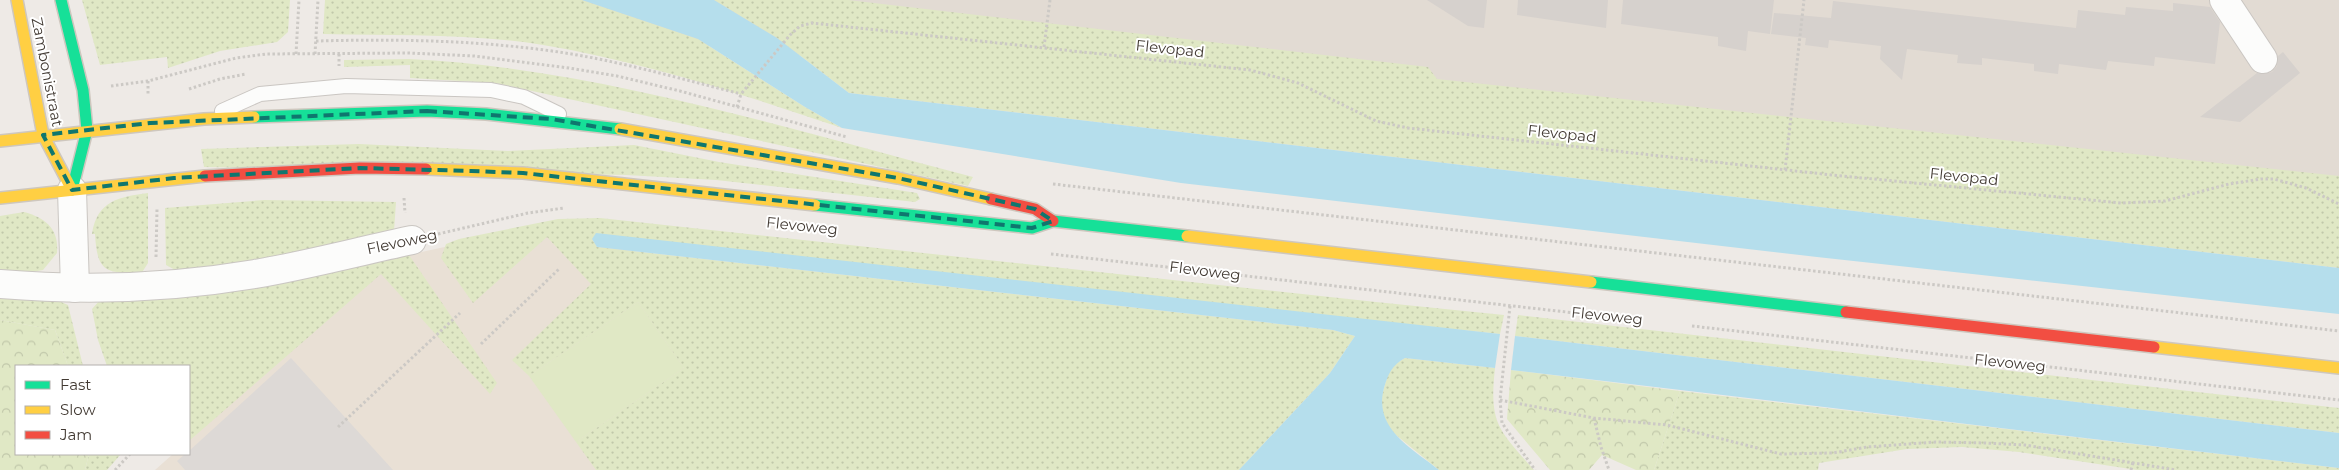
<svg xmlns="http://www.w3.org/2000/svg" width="2339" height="470" viewBox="0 0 2339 470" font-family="Montserrat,sans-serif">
  <defs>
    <pattern id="grass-dots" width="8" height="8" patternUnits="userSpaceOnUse" patternTransform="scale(1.25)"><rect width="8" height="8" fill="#e0e8c5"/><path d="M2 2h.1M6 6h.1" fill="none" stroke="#c1c8aa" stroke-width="1.8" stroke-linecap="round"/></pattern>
    <pattern id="forest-crowns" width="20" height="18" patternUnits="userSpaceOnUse" patternTransform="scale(1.25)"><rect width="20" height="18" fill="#e0e8c5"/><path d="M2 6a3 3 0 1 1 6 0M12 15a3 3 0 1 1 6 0" fill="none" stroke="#c1c8aa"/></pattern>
  </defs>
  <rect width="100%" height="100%" fill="#eeeae6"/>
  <path fill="#e2dbd3" d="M327 0H2339V215L326 6Z"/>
  <path fill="#e9e0d5" d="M554 223 1264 470H155L173 454H189V440L394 258Z"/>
  <g fill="url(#grass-dots)">
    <path d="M82 0H290L288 32 277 42 220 51 168 68 167 57 100 65Z"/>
    <path d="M325 0H582L698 39 805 107 842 128C744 95 645 62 543 45 470 33 396 36 323 34Z"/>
    <path d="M714 0H848L1428 67 1437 79 2339 176V268L849 93 777 38Z"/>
    <path d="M409 59C598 68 791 130 973 177L968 186 495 83 410 78V65L344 67V60Z"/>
    <path d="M359 144 508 151 634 145 719 162 917 193 920 199 915 202 716 180 626 175 204 167 201 149Z"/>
    <path d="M148 193V263L141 274 139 272C105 274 97 271 95 234H92C97 200 120 197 148 193Z"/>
    <path d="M264 200 396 202 394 231 272 258 177 271 166 265 165 208Z"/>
    <path d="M24 212C46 218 59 229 57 253L43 270 21 274 0 272V216Z"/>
    <path d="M600 218 1376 302 1504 315 1500 334 592 239 597 247 1333 330 1355 336 1330 373 1239 470H596L576 442 684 368 638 302 529 376 512 360 591 284 547 237 473 303 441 258 446 244 459 239 558 219Z"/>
    <path d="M407 252 497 383 490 394 381 274 189 441V366H107L98 340 92 309 100 300Z"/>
    <path d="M0 293 52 298 68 305 83 366H68L55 330 0 320Z"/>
    <path d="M1518 315 2339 408V433L1515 336Z"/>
    <path d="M1405 358 1495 368C1489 424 1498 429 1534 470H1439L1391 431 1383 415 1380 402 1388 374 1395 364Z"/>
    <path d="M1680 391 2339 468V470H2137L2019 452 1962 447 1907 449 1819 463 1818 470H1654Z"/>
    <path d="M89 454H121L107 470H85Z"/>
  </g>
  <g fill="url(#forest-crowns)">
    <path d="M0 320 55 330 68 366H16V454H89L85 470H0Z"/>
    <path d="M1511 370 1680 391 1654 470H1636L1602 455 1589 470H1550L1507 419Z"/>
  </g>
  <path fill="#e0e8c5" d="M638 302 684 368 576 442 529 376Z"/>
  <path fill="#ddd9d6" d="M291 358 393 470H185L177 461 185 454H189V451Z"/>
  <g fill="#b5deec">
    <path d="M582 0H714L777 38 849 93 2339 268V314L1817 257 1181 183 842 128 805 107 698 39Z"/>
    <path d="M596 233 1500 334 1495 368 1405 358C1392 365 1388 374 1384 388 1373 429 1412 448 1439 470H1239L1330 373 1355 336 1333 330 597 247 592 239Z"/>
    <path d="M1515 336 2339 433V468L1511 370Z"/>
  </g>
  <g fill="#d6d1cd">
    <path d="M1427 0H1487L1484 28 1468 26Z"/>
    <path d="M1518 0H1608L1606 28 1517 15Z"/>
    <path d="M1623 0H1774L1770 34 1748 31 1746 51 1718 46V37L1621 24Z"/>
    <path d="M1833 1 2076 28 2078 10 2125 15 2126 7 2173 11V3L2210 7 2220 22 2215 64 2155 57 2154 66 2108 61 2106 70 2059 64 2058 74 2034 71V64L1982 58V65L1969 64 1957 63 1958 55 1907 49 1902 80 1880 59 1881 46 1829 40 1828 48 1805 45 1806 38 1771 34 1774 13 1831 18Z"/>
    <path d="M2283 52 2300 73 2240 122 2200 117 2257 73 2264 74 2272 72 2277 66 2278 56Z"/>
  </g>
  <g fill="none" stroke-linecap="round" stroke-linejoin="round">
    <g stroke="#cac6c2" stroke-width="16">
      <path id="lane" d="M222 111 260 94 346 86 491 90 524 97 559 114"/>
    </g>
    <g stroke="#cac6c2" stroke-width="30">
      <g id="street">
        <path d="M2224 0 2263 59"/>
        <path d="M72 190 75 288"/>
        <path d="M0 284C84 291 172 288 255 274 308 265 360 251 412 240"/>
      </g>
    </g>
    <g stroke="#cec7be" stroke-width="14">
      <g id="fast">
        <path d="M61 0 83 90 87 130 72 190"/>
        <path d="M254 117 427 111 486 114 620 129"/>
        <path d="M815 205 1032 228 1053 221 1187 236"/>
        <path d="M1591 282 1846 312"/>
      </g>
    </g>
    <g stroke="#cec7be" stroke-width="14">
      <g id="slow">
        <path d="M17 0 43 135 72 190"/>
        <path d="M620 129 898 178 991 199"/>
        <path d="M0 141 204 119 254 117"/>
        <path d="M426 169 523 173 815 205"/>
        <path d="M0 198 205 176"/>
        <path d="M1187 236 1591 282"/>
        <path d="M2154 347 2339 368"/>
      </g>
    </g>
    <g stroke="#cec7be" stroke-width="14">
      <g id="jam">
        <path d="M205 176 360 168 426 169"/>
        <path d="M991 199 1035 209 1053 221"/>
        <path d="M1846 312 2154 347"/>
      </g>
    </g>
    <g stroke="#ccc9c5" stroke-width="3" stroke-dasharray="2.5 2.5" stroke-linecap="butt">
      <path d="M316 41C395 39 473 40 552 51 616 60 678 78 741 94"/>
      <path d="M1044 47 1050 0"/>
      <path d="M296 54 299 0"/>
      <path d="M315 54 318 0"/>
      <path d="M339 54V66"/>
      <path d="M148 81V95"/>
      <path d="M111 86 148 81 236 58 266 54 409 53 474 56 569 68 617 76 680 91 847 137"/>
      <path d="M189 89 220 79 246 74"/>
      <path d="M737 107 741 94 790 35 800 26 812 23 1250 70 1298 83 1376 121 1408 128 1832 175 2121 203 2165 201 2229 184 2261 179H2274L2306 188 2339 204"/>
      <path d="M1785 170 1804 0"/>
      <path d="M1053 184 2339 331"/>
      <path d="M404 198 405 213"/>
      <path d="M438 234 528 213 564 208"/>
      <path d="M1051 254 1593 315"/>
      <path d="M156 257 157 209"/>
      <path d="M1510 306 1500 400 1502 423 1535 470"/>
      <path d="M1692 326 2339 400"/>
      <path d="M481 344 559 269"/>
      <path d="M1500 400 1594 418 1667 425 1781 454 1833 453 1867 447 1936 442 1986 443 2025 445 2176 470"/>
      <path d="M1594 418 1601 447 1609 470"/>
      <path d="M338 427 460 313"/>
      <path d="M115 470 130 454"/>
      <path d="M2131 470 2133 462"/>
    </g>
    <use href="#lane" stroke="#fcfcfb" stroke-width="14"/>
    <use href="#street" stroke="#fcfcfb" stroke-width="28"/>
    <use href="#fast" stroke="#16e098" stroke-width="11"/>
    <use href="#slow" stroke="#ffcf43" stroke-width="11"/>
    <use href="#jam" stroke="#f24e42" stroke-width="11"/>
  </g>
  <path fill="none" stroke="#0f766e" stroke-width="4" stroke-dasharray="10 6" stroke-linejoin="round" d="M427 111 551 119 898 178 1035 209 1053 221 1032 228 523 173 471 171 360 168 174 178 72 190 43 135 150 123Z"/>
  <g text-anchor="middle" stroke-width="4" stroke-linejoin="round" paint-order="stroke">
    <g font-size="15" fill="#423a33" stroke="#fff">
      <text transform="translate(1170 49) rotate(6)" y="5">Flevopad</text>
      <text transform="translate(47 72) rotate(79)" y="5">Zambonistraat</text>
      <text transform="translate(1562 134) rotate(6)" y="5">Flevopad</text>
      <text transform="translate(1964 177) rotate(6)" y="5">Flevopad</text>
      <text transform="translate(802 226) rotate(6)" y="5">Flevoweg</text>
      <text transform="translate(402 242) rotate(-12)" y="5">Flevoweg</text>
      <text transform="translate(1205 271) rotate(7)" y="5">Flevoweg</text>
      <text transform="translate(1607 316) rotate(6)" y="5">Flevoweg</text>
      <text transform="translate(2010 363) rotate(6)" y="5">Flevoweg</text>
    </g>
  </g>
  <rect x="15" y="365" width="175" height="90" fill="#ffffff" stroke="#b3b0ad"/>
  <rect x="25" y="381" width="25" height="8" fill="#16e098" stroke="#b3b0ad"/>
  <text x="60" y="390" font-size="15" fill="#423a33">Fast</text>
  <rect x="25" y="406" width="25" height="8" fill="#ffcf43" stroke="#b3b0ad"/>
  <text x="60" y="415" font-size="15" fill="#423a33">Slow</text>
  <rect x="25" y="431" width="25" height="8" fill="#f24e42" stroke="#b3b0ad"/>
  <text x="60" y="440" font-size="15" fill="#423a33">Jam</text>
</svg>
